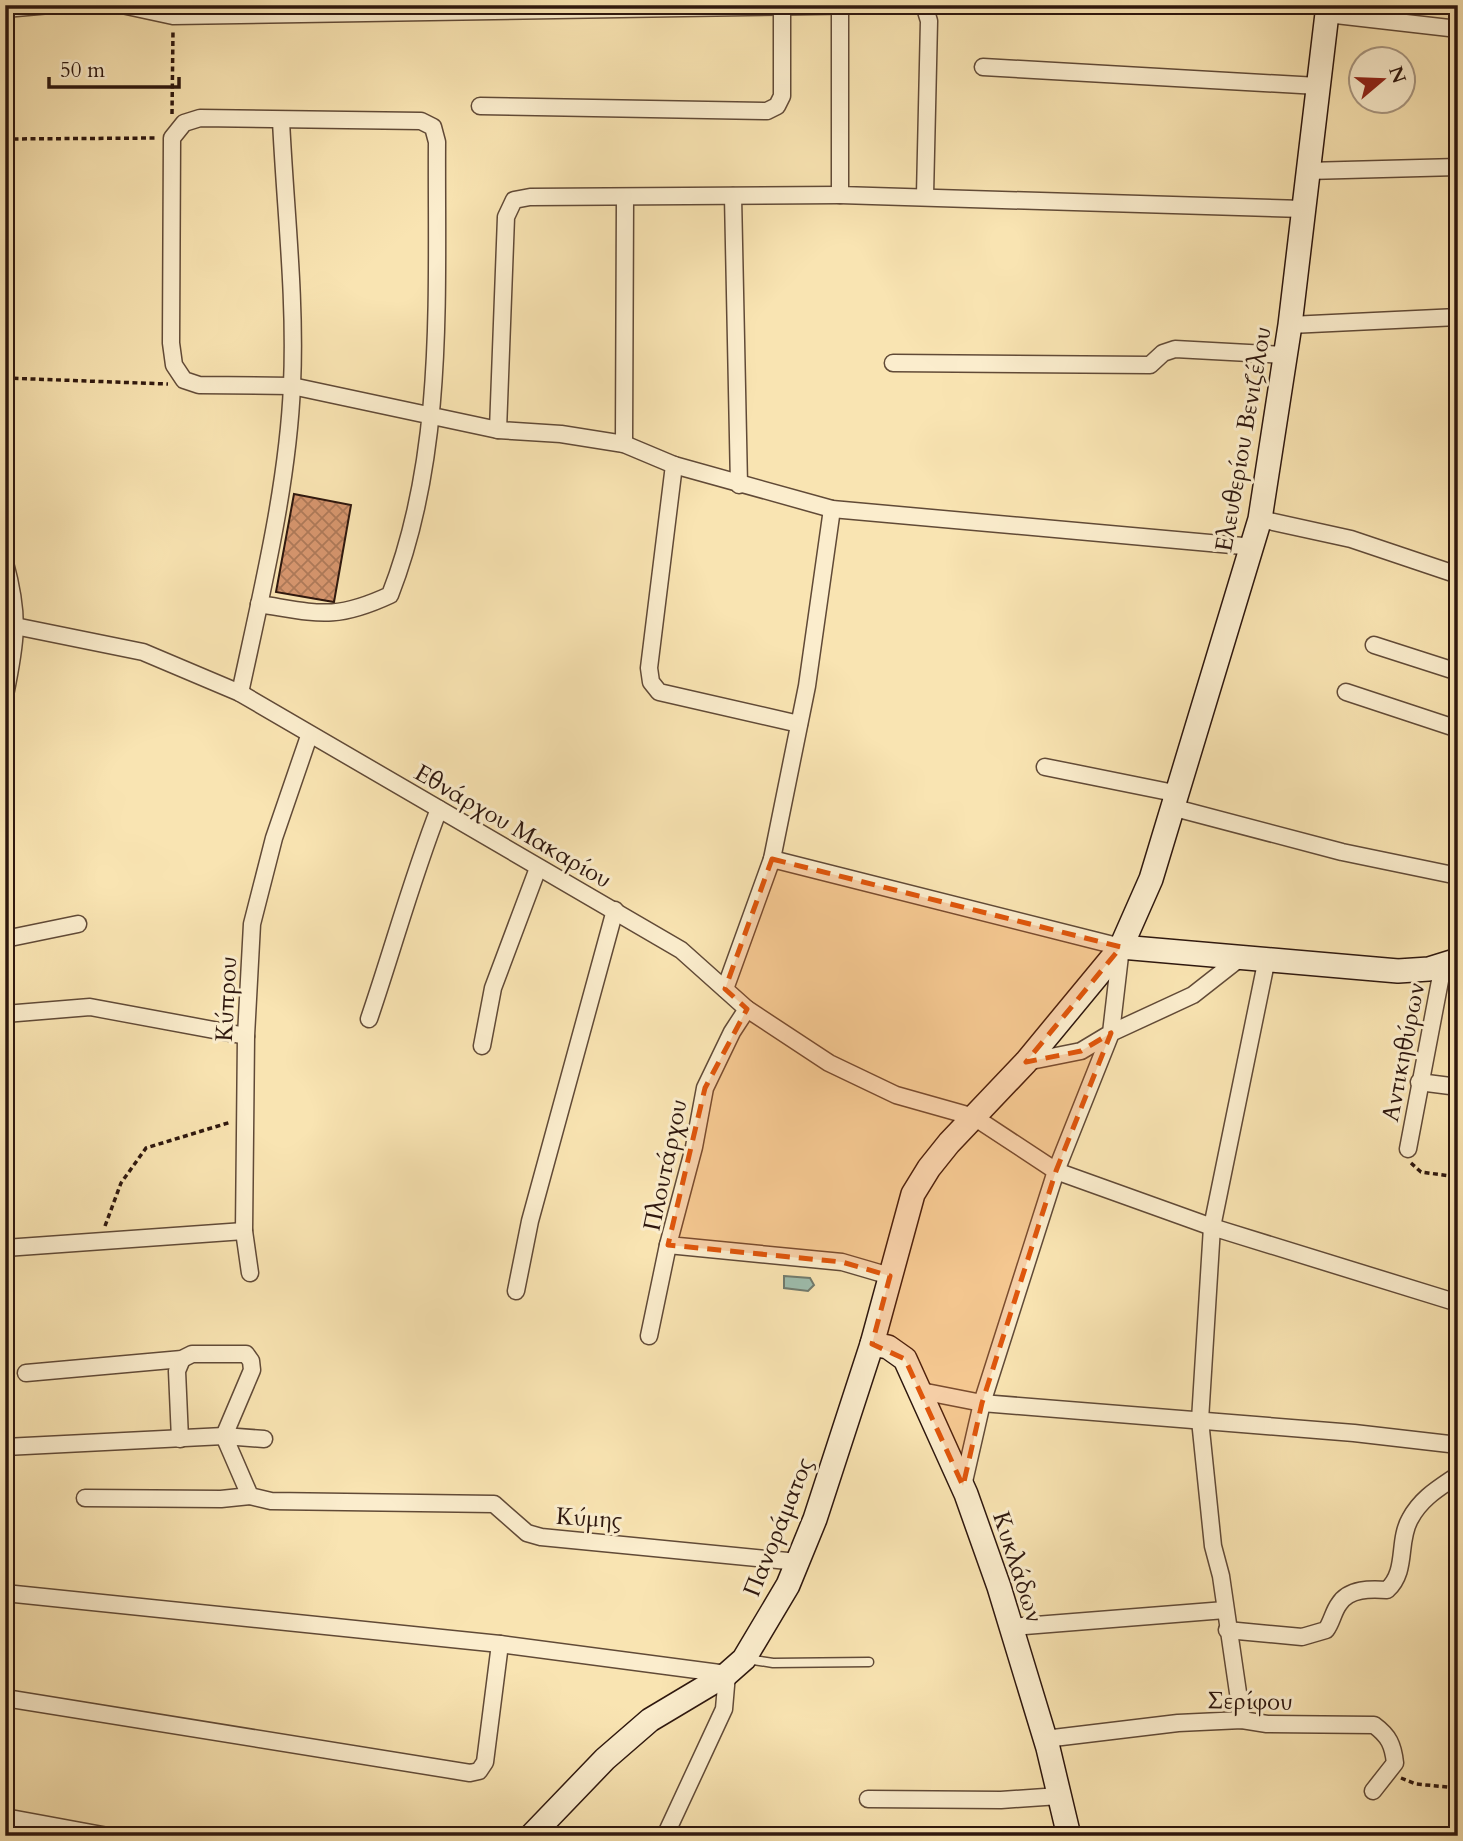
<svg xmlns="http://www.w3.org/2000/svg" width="1463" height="1841" viewBox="0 0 1463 1841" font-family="Cardo,serif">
  <defs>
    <pattern id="building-cross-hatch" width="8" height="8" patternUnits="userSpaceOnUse" patternTransform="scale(1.75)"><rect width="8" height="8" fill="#d5956d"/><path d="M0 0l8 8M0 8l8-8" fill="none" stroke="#ad7958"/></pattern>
  </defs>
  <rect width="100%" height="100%" fill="#f9e4b2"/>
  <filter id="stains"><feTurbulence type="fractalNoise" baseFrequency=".00286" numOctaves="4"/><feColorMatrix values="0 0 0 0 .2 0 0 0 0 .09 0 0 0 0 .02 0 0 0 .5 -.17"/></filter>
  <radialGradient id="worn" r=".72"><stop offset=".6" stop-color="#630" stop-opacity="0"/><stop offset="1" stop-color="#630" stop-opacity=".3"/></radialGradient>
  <path fill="#9ebeae" stroke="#717b6e" stroke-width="2" d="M784 1276 810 1278 814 1285 808 1291 784 1288Z"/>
  <path fill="url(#building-cross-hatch)" stroke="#2e170e" stroke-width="2" d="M294 494 351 505 334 602 276 592Z"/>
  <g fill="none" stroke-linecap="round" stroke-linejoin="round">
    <g stroke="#614a37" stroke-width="11">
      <path id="lane" d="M747 1659 773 1663 869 1662"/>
    </g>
    <g stroke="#614a37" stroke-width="19">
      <g id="street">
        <path d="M122 5 173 16 877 5"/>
        <path d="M920 5 925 8 929 21 925 195"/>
        <path d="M840 8V195L1303 209"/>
        <path d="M5 9 50 5"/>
        <path d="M1327 14 1458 29"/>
        <path d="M983 67 1318 86"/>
        <path d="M480 106 767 111 777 106 782 96V8"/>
        <path d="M1307 171 1458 167"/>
        <path d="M733 196 739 485"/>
        <path d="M1290 325 1458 317"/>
        <path d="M893 363 1150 365 1163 353 1175 349 1285 355"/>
        <path d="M498 430 506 217 514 200 530 197 840 195"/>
        <path d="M624 444 625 198"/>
        <path d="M674 465 832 509 1254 547"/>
        <path d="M1260 519 1351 539 1458 575"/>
        <path d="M5 563C20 617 16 642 5 695"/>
        <path d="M259 604C317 613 334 621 390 595 446 452 436 293 437 142L433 127 421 121 200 118 184 123 172 138 171 343 174 365 184 380 199 385 292 386 498 430 561 434 624 444 674 465 649 668 651 682 659 692 799 724"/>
        <path d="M5 624 143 652 240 693 681 950 747 1009 829 1063 896 1095 974 1117 1056 1171 1212 1227 1458 1303"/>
        <path d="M1374 645 1458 672"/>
        <path d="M1346 692 1458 729"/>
        <path d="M240 693C261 595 288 485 292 385 296 297 285 207 281 120"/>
        <path d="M1045 767 1179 794"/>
        <path d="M1175 808 1342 852 1458 876"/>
        <path d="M772 859 807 686 832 509"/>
        <path d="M5 939 78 924"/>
        <path d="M725 989 772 859 1121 947 1111 1033 1081 1051 1026 1062"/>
        <path d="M747 1009 732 1032 705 1088 694 1147 668 1245 842 1262 890 1276"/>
        <path d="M5 1014 90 1007 246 1036"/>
        <path d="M369 1019C393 949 412 878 439 809"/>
        <path d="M482 1046 493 988 538 868"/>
        <path d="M1419 1082 1458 1087"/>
        <path d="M1408 1149 1443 965"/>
        <path d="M5 1248 244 1231"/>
        <path d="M250 1273 244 1231 246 1036 252 924 274 838 309 736"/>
        <path d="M516 1291 530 1221 615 910"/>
        <path d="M649 1336 668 1245"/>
        <path d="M26 1373 182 1359 192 1354H246L251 1361 252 1370 224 1436 250 1496 271 1501 494 1504 527 1533 541 1537 798 1562"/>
        <path d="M921 1391 982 1403 1354 1433 1458 1445"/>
        <path d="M180 1439 177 1371 182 1359"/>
        <path d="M5 1447 224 1436 264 1439"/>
        <path d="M963 1486 982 1403 1056 1171 1111 1033 1193 995 1244 955"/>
        <path d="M85 1498 221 1499 250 1496"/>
        <path d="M5 1593 500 1644 727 1674 724 1709 665 1836"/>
        <path d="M1011 1627 1225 1610"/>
        <path d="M1227 1630 1302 1637 1326 1630C1332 1622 1333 1612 1339 1604 1349 1588 1371 1589 1387 1590 1408 1571 1397 1542 1410 1519 1421 1498 1439 1488 1458 1475"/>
        <path d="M5 1698 470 1773 479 1771 485 1762 500 1644"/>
        <path d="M1242 1720 1221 1576 1213 1546 1200 1420 1212 1227 1267 958"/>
        <path d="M1045 1739 1178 1723 1242 1720 1267 1724 1374 1725C1389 1736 1393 1745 1395 1763L1373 1791"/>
        <path d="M868 1799 1001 1800 1059 1796"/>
        <path d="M5 1817 108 1836"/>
      </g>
    </g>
    <g stroke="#2e170e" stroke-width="26">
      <g id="secondary">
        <path d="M1121 947 1398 971 1429 969 1458 960"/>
        <path d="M872 1344 888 1347 905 1359 966 1494 999 1587 1048 1748 1069 1836"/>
        <path d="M531 1836 605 1759 650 1720 727 1674 744 1659 788 1585 815 1519 872 1344 913 1194 929 1168 949 1143 1026 1062 1121 947 1151 879 1260 519 1290 325 1328 5"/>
      </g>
    </g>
    <g stroke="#2e170e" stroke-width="3.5" stroke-dasharray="5 3.5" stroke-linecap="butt">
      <path d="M172 114 173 30"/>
      <path d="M5 139 157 138"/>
      <path d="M5 378 168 384"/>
      <path d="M1411 1163 1421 1172 1458 1177"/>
      <path d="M105 1226 121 1183 146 1148 231 1122"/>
      <path d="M1401 1778 1416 1784 1458 1788"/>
    </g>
    <use href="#lane" stroke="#fbedcd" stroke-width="8"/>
    <use href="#street" stroke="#fbedcd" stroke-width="16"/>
    <use href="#secondary" stroke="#fbedcd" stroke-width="23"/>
  </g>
  <path fill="#df560c" fill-opacity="0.2" stroke="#df560c" stroke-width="5" stroke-dasharray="14 9" stroke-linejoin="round" d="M772 859 1121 947 1026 1062 1081 1051 1111 1033 1056 1171 982 1403 963 1486 905 1359 872 1344 890 1276 842 1262 668 1245 705 1088 747 1009 725 989Z"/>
  <g text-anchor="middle" stroke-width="6" stroke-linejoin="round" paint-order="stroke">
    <g font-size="24" fill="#2e170e" stroke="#fbedcd">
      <text transform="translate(1243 439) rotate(-80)" y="8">Ελευθερίου Βενιζέλου</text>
      <text transform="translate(513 826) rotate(30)" y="8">Εθνάρχου Μακαρίου</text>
      <text transform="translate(226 999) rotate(-87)" y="8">Κύπρου</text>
      <text transform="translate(1403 1052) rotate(-79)" y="8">Αντικηθύρων</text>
      <text transform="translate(665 1165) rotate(-78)" y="8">Πλουτάρχου</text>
      <text transform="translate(589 1518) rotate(4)" y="8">Κύμης</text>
      <text transform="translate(778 1527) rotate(-68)" y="8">Πανοράματος</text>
      <text transform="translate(1018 1567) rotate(72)" y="8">Κυκλάδων</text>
      <text transform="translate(1250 1701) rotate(1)" y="8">Σερίφου</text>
    </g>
  </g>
  <rect width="1463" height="1841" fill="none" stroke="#f9e4b2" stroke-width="28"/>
  <rect x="7" y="7" width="1449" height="1827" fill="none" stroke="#2e170e" stroke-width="3.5"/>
  <rect x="14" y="14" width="1435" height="1813" fill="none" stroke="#2e170e" stroke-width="2"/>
  <g transform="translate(1382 80) rotate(71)"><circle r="33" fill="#fbedcd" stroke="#a99781" stroke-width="2"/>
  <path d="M0-5L12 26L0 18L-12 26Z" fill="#8f2418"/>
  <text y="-10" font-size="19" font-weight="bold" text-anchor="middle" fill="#2e170e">N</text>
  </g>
  <path d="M49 77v10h130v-10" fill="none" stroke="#2e170e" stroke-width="3.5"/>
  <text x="60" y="77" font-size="21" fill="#2e170e" stroke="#fbedcd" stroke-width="5" paint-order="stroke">50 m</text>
  <rect width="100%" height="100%" filter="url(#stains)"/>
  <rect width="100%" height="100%" fill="url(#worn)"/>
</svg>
